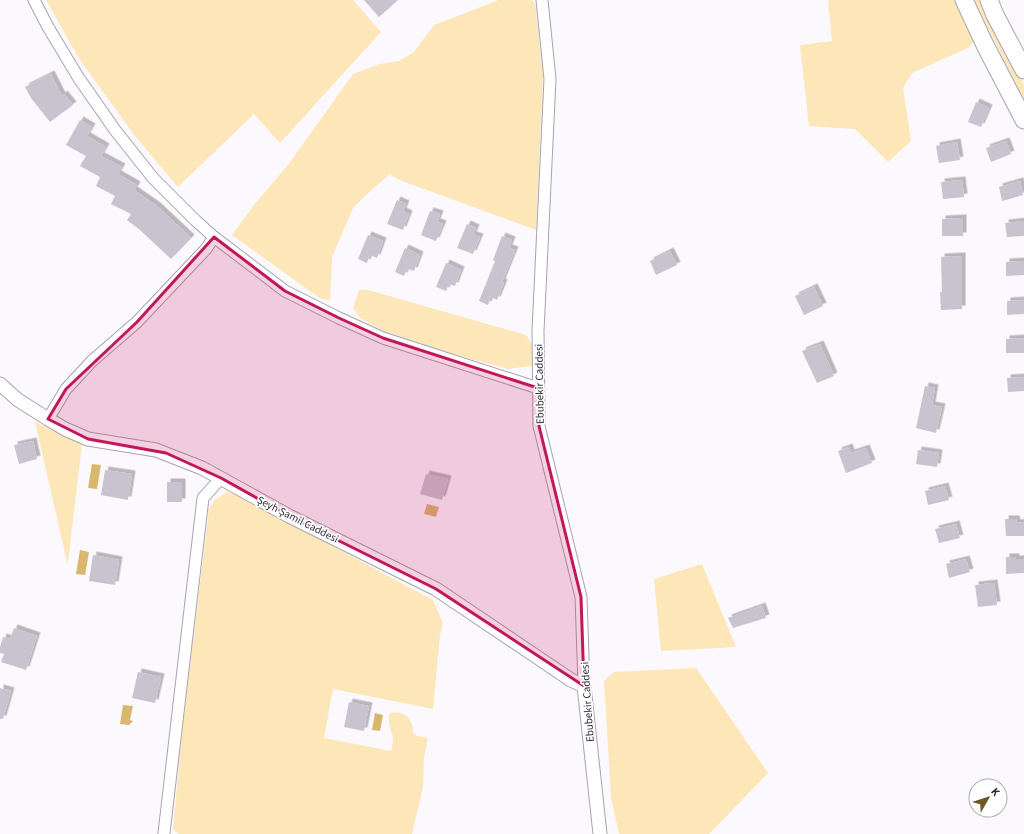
<svg xmlns="http://www.w3.org/2000/svg" width="1024" height="834" viewBox="0 0 1024 834" font-family="'Source Sans 3',sans-serif">
  <defs>
    <filter id="shadow"><feDropShadow dx="3.5" dy="-3.5" stdDeviation="0" flood-color="#0004"/></filter>
  </defs>
  <rect width="100%" height="100%" fill="#fbf8fe"/>
  <g fill="#fde7b8">
    <path d="M46 0H353L381 32 280 143 254 114 178 187 135 136 78 57Z"/>
    <path d="M499 0H531L535 3 543 76 536 230 397 179 390 174 367 194 353 208 332 257 330 300 321 299 232 235 254 205 288 165 353 74 380 64 399 61 414 52 434 25Z"/>
    <path d="M828 0H955L974 40 970 47 912 73 903 88 911 141 888 162 855 129 809 126 800 45 832 41Z"/>
    <path d="M974 0H981L1024 85V100Z"/>
    <path d="M359 290H368L526 335 534 348 532 366 508 369 438 350 384 331 360 318 353 308Z"/>
    <path d="M35 422 82 444 68 562H67Z"/>
    <path d="M227 492 237 495 433 600 443 623 440 635 433 709 333 689 324 738 391 751C392 747 393 743 393 738 392 730 386 721 390 713 403 710 413 718 413 732L417 736 428 738 424 758 423 787 412 834H179L173 829 182 733 209 509 215 500Z"/>
    <path d="M702 564 736 647 661 651 654 579Z"/>
    <path d="M696 668 768 773 709 834H619L611 797 604 681 614 672Z"/>
  </g>
  <g fill="#d9b86d">
    <path d="M92 464 101 465 97 489 88 488Z"/>
    <path d="M427 504 439 507 436 517 424 514Z"/>
    <path d="M80 550 89 552 85 575 76 574Z"/>
    <path d="M123 705 133 706 130 720 133 721 129 725 120 724Z"/>
    <path d="M375 713 383 715 380 731 372 730Z"/>
  </g>
  <g fill="#c9c3d0" filter="url(#shadow)">
    <path d="M364 0H398L379 17Z"/>
    <path d="M51 74 62 96 64 94 73 105 50 122 31 98 25 87Z"/>
    <path d="M976 102 989 108 981 127 968 122Z"/>
    <path d="M80 120 92 127 87 136 106 147 101 156 122 167 118 174 137 185 134 190 157 206 191 238 171 259 140 230 127 220 131 214 111 204 115 196 96 186 100 177 80 166 86 156 66 145Z"/>
    <path d="M1006 141 1011 154 991 162 986 148Z"/>
    <path d="M957 142 960 160 939 163 936 146Z"/>
    <path d="M962 180 964 197 943 199 941 182Z"/>
    <path d="M1020 181 1023 195 1002 201 999 187Z"/>
    <path d="M397 200 406 204 403 211 409 214 403 230 387 224Z"/>
    <path d="M430 211 440 214 437 222 443 224 436 241 421 235Z"/>
    <path d="M963 218V236H942V219Z"/>
    <path d="M1024 221V236L1007 237 1005 223Z"/>
    <path d="M467 224 476 228 473 235 480 237 473 254 457 248Z"/>
    <path d="M368 235 383 241 377 258 370 255 367 263 358 259Z"/>
    <path d="M502 236 512 240 509 248 515 250 502 282 504 283 497 300 491 297 488 305 479 301 495 261 493 260Z"/>
    <path d="M405 248 420 255 414 271 407 269 404 276 395 272Z"/>
    <path d="M670 251 677 265 656 275 650 261Z"/>
    <path d="M962 256V309L941 310 940 292H942L941 257Z"/>
    <path d="M1024 261V275L1006 276V262Z"/>
    <path d="M446 263 461 270 455 286 449 284 446 291 436 287Z"/>
    <path d="M814 287 823 306 804 315 795 296Z"/>
    <path d="M1024 300V314L1007 315V301Z"/>
    <path d="M1024 338V353H1006V339Z"/>
    <path d="M820 344 834 376 817 383 802 351Z"/>
    <path d="M1024 377V391L1008 392 1007 378Z"/>
    <path d="M925 386 935 388 932 405 942 407 936 433 916 428Z"/>
    <path d="M33 441 37 459 19 464 14 445Z"/>
    <path d="M849 447 851 453 866 448 872 463 846 473 838 451Z"/>
    <path d="M918 450 939 453 937 467 916 464Z"/>
    <path d="M105 470 132 474 128 500 101 495Z"/>
    <path d="M426 474 448 479 442 500 420 494Z"/>
    <rect x="167" y="482" width="15" height="20"/>
    <path d="M945 486 949 500 928 505 925 491Z"/>
    <path d="M1005 519H1016L1017 523 1024 522V536H1006Z"/>
    <path d="M956 524 960 538 939 543 935 529Z"/>
    <path d="M93 555 119 560 115 585 89 581Z"/>
    <path d="M1006 557H1016V559H1024V573L1006 574Z"/>
    <path d="M966 559 970 572 949 578 946 564Z"/>
    <path d="M994 583 997 605 978 607 975 585Z"/>
    <path d="M762 606 766 618 733 628 728 618Z"/>
    <path d="M14 628 37 636 26 670 1 662 4 654 0 653V647L3 637 10 639Z"/>
    <path d="M138 672 161 677 155 703 132 698Z"/>
    <path d="M0 688 11 691 3 719H0Z"/>
    <path d="M349 702 369 706 364 731 344 727Z"/>
  </g>
  <g fill="none" stroke-linecap="round" stroke-linejoin="round">
    <g stroke="#a8a2ae" stroke-width="13">
      <g id="minor">
        <path d="M34 0 48 27 78 77 115 130 153 178 195 220 214 237 285 291 339 318 383 338 538 388"/>
        <path d="M542 0 550 79 538 331 539 426 581 597 584 686"/>
        <path d="M48 419 66 389 92 361 137 322 206 249 214 237"/>
        <path d="M164 833 203 498 221 478"/>
      </g>
    </g>
    <g stroke="#a8a2ae" stroke-width="15">
      <path id="tertiary" d="M0 384 18 400 48 419 65 429 88 439 156 450 202 468 289 516 436 589 571 680 584 686 600 834"/>
    </g>
    <g stroke="#a8a2ae" stroke-width="19">
      <g id="primary">
        <path d="M964 0 985 45 1024 120"/>
        <path d="M989 0 995 15 1024 70"/>
      </g>
    </g>
    <use href="#minor" stroke="#fff" stroke-width="11"/>
    <use href="#tertiary" stroke="#fff" stroke-width="13"/>
    <use href="#primary" stroke="#fff" stroke-width="17"/>
  </g>
  <path fill="#c2185b" fill-opacity="0.2" stroke="#c2185b" stroke-width="3" stroke-linejoin="round" d="M214 237 285 291 339 318 383 338 538 388 539 426 581 597 584 686 436 589 289 516 221 478 166 453 88 439 48 419 66 389 137 322Z"/>
  <g text-anchor="middle" stroke-width="3.5" stroke-linejoin="round" paint-order="stroke">
    <g font-size="11" fill="#2d2b30" stroke="#fff">
      <text transform="translate(539 384) rotate(-91)" y="4">Ebubekir Caddesi</text>
      <text transform="translate(298 519) rotate(27)" y="4">Şeyh Şamil Caddesi</text>
      <text transform="translate(587 702) rotate(-94)" y="4">Ebubekir Caddesi</text>
    </g>
  </g>
  <g transform="translate(988 798) rotate(51)"><circle r="19" fill="#ffffff" stroke="#abaaac"/>
  <path d="M0-3L7 15L0 10L-7 15Z" fill="#6c5726"/>
  <text y="-6" font-size="11" font-weight="bold" text-anchor="middle" fill="#2d2b30">K</text>
  </g>
</svg>
